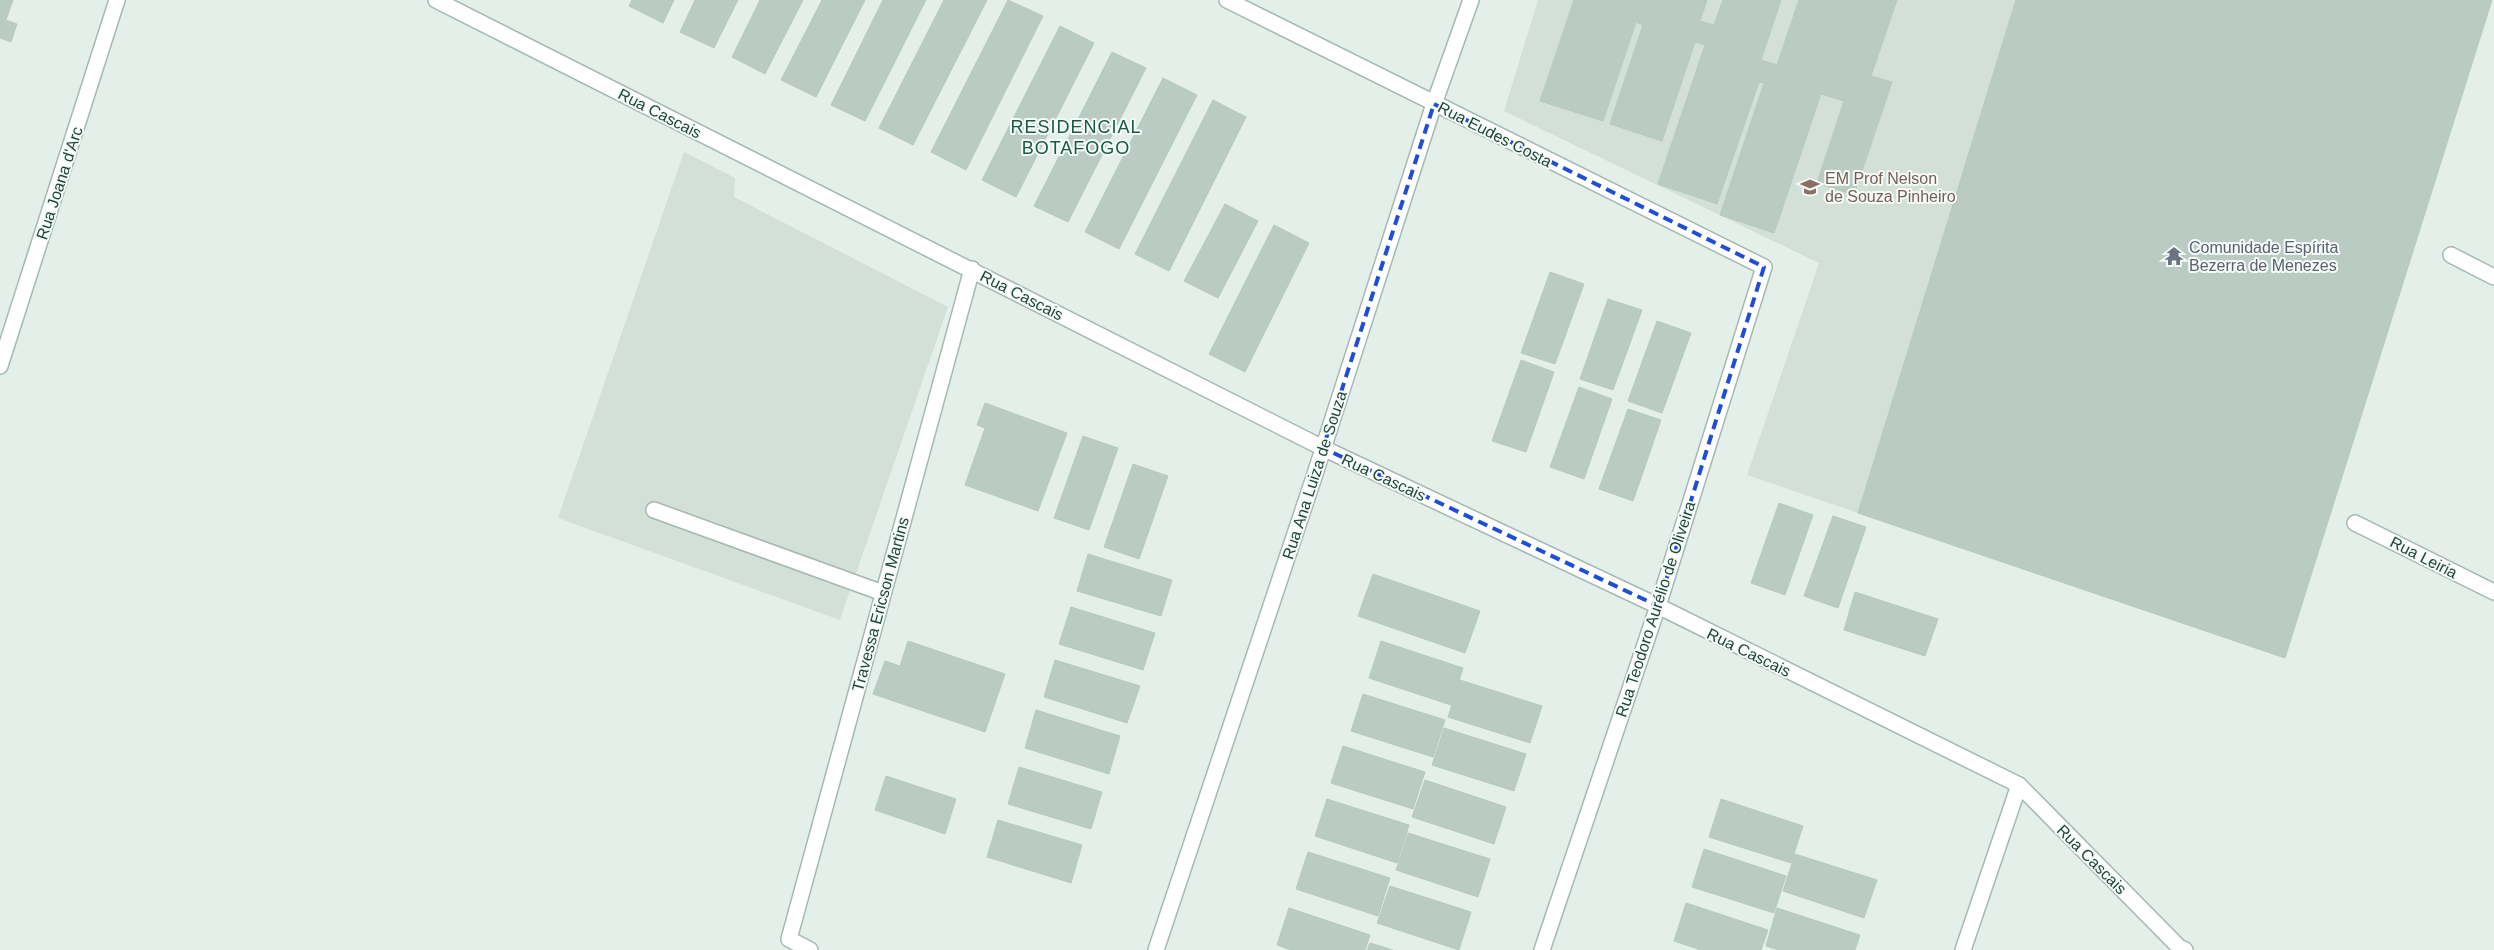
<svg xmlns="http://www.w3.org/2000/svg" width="2494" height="950" viewBox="0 0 2494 950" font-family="Arial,sans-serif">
  <rect width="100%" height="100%" fill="#e4efea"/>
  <g fill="#d2e0d8">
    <path d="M1538 0H2016L1858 513 1747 475 1819 263 1504 111Z"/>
    <path d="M684 152 735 178 734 197 948 307 840 620 558 518Z"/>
  </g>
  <g fill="#b9cbc2" stroke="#b5cac0">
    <path d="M0 0H13L6 20 17 24 11 42 0 38Z"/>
    <path d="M632 0H674L663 23 629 6Z"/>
    <path d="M695 0H738L714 48 680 32Z"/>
    <path d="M760 0H803L765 74 732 57Z"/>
    <path d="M822 0H865L816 97 781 80Z"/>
    <path d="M883 0H926L865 121 831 105Z"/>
    <path d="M944 0H987L913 145 879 128Z"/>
    <path d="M1008 0 1043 16 966 170 931 152Z"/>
    <path d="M1574 0H1707L1700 21 1714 25 1723 0H1781L1761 60 1777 65 1799 0H1897L1871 76 1892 82 1854 195 1817 183 1844 101 1821 94 1774 233 1720 215 1764 83 1759 82 1717 204 1658 184 1705 45 1695 42 1662 141 1610 124 1643 25 1636 22 1603 121 1540 101Z"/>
    <path d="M2016 0H2492L2285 658 1858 513Z"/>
    <path d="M1060 26 1094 43 1016 197 982 180Z"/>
    <path d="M1112 52 1146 68 1068 222 1034 206Z"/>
    <path d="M1163 78 1197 95 1119 249 1085 232Z"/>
    <path d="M1213 100 1246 117 1169 271 1135 254Z"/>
    <path d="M1225 204 1258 221 1218 298 1184 281Z"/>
    <path d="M1274 225 1309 243 1245 372 1209 354Z"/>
    <path d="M1550 272 1584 284 1555 364 1521 353Z"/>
    <path d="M1608 299 1642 310 1613 390 1580 379Z"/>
    <path d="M1657 321 1691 333 1662 413 1628 401Z"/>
    <path d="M1521 360 1554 372 1526 452 1492 441Z"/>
    <path d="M1579 387 1612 399 1584 479 1550 467Z"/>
    <path d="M985 403 1067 433 1038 511 965 485 985 428 977 425Z"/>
    <path d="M1628 409 1661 420 1633 501 1599 489Z"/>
    <path d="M1083 436 1118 448 1089 530 1054 518Z"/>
    <path d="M1133 464 1168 476 1139 559 1104 547Z"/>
    <path d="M1779 503 1813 515 1785 595 1751 583Z"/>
    <path d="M1833 516 1866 527 1838 608 1804 596Z"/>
    <path d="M1088 554 1172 580 1161 616 1077 591Z"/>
    <path d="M1373 574 1480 611 1465 653 1358 616Z"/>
    <path d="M1855 592 1938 619 1925 656 1844 630Z"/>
    <path d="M1071 607 1155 633 1143 670 1059 644Z"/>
    <path d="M908 641 1005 674 985 732 873 694 885 661 900 666Z"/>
    <path d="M1381 641 1463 668 1451 705 1369 678Z"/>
    <path d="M1055 660 1140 686 1127 723 1044 697Z"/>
    <path d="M1460 680 1542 706 1530 743 1448 717Z"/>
    <path d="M1363 694 1445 720 1433 757 1351 731Z"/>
    <path d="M1036 710 1120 736 1109 774 1025 748Z"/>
    <path d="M1444 728 1526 754 1514 791 1432 765Z"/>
    <path d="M1343 746 1425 772 1413 809 1331 783Z"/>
    <path d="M1019 767 1102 792 1091 829 1008 804Z"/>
    <path d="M886 776 956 799 945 834 875 810Z"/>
    <path d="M1425 780 1506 807 1494 844 1412 817Z"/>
    <path d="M1327 799 1409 825 1397 863 1315 836Z"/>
    <path d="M1721 799 1803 826 1791 863 1709 837Z"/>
    <path d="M998 820 1082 845 1071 883 987 857Z"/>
    <path d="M1408 833 1490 859 1478 897 1396 870Z"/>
    <path d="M1704 849 1786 876 1774 913 1692 887Z"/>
    <path d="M1308 852 1390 878 1378 916 1296 889Z"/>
    <path d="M1795 854 1877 880 1864 918 1783 891Z"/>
    <path d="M1390 886 1471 912 1459 950 1377 923Z"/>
    <path d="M1686 903 1768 930 1761 950H1701L1674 941Z"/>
    <path d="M1289 908 1370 935 1365 950H1291L1277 945Z"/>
    <path d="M1777 908 1860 935 1855 950H1779L1766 946Z"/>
    <path d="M1370 943 1393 950H1367Z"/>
  </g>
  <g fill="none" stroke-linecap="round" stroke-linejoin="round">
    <g stroke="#a5b8b1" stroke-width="18">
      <path id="service" d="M654 510 883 593"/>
    </g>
    <g stroke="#a5b8b1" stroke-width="18">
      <g id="minor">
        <path d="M436 0 1323 448 1658 606 2019 785 2179 947 2185 950"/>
        <path d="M1227 0 1764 267 1658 606 1542 950"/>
        <path d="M2451 255 2494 277"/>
        <path d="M0 366 117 0"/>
        <path d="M2355 523 2494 592"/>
        <path d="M810 950 789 939 972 269"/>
        <path d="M1963 950 2019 785"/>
      </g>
    </g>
    <g stroke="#a5b8b1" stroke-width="18">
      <path id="tertiary" d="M1156 950 1314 477 1434 104 1471 0"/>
    </g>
    <use href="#service" stroke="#fff" stroke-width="15"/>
    <use href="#minor" stroke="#fff" stroke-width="15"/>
    <use href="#tertiary" stroke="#fff" stroke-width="15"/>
  </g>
  <path fill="none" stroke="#1d4ed8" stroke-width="4" stroke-dasharray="10 6" stroke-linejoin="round" d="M1434 104 1764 267 1658 606 1323 448Z"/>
  <defs>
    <g id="school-bare" transform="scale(1.5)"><path d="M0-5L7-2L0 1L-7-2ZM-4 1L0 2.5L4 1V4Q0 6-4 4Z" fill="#8d6e63" stroke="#f5fbf8" stroke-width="2.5" paint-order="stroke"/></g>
    <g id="temple-bare" transform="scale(1.5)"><path d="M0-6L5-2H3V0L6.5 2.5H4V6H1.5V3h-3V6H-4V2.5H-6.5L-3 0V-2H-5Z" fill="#6b7280" stroke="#f5fbf8" stroke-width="2.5" paint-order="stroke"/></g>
  </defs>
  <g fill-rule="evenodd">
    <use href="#school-bare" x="1810" y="187"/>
    <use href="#temple-bare" x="2174" y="256"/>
  </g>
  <g text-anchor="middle" stroke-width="4" stroke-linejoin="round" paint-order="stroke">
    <g font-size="16" fill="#204438" stroke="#f5fbf8">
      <text transform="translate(660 113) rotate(27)" y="6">Rua Cascais</text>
      <text transform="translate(1495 134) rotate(27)" y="6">Rua Eudes Costa</text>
      <text transform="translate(59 183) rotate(-72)" y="6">Rua Joana d'Arc</text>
      <text transform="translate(1022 295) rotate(27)" y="6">Rua Cascais</text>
      <text transform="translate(1314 475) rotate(-72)" y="6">Rua Ana Luiza de Souza</text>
      <text transform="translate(1384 477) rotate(25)" y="6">Rua Cascais</text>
      <text transform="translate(2424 557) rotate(27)" y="6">Rua Leiria</text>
      <text transform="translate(880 604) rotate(-75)" y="6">Travessa Ericson Martins</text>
      <text transform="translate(1655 609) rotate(-72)" y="6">Rua Teodoro Aurélio de Oliveira</text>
      <text transform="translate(1749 652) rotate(26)" y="6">Rua Cascais</text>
      <text transform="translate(2092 859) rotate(45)" y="6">Rua Cascais</text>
    </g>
    <g font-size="16" fill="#785e54" stroke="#f5fbf8" text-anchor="start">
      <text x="1825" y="184">EM Prof Nelson<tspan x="1825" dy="18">de Souza Pinheiro</tspan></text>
    </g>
    <g font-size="16" fill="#5b616d" stroke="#f5fbf8" text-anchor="start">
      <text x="2189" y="253">Comunidade Espírita<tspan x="2189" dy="18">Bezerra de Menezes</tspan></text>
    </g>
    <g font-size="18" letter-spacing="1" fill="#195946" stroke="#f5fbf8">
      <text x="1076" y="133">RESIDENCIAL<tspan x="1076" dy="21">BOTAFOGO</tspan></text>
    </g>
  </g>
</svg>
